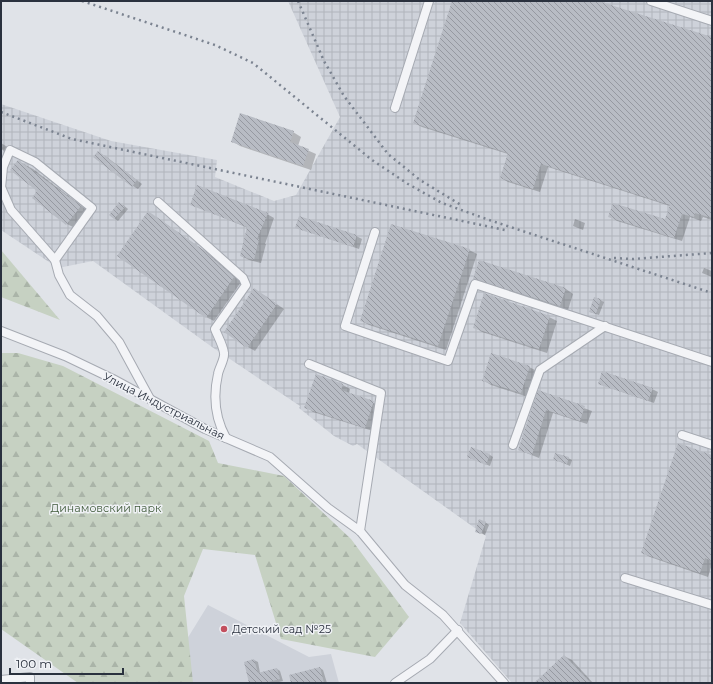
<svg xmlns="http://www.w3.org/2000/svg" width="713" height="684" viewBox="0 0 713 684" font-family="Montserrat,sans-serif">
  <defs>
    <pattern id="industrial-grid" width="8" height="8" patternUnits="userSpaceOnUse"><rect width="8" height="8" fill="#ced2da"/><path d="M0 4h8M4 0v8" fill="none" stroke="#b1b5bc"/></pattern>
    <pattern id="forest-firs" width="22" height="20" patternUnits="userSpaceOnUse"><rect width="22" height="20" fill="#c6d1c2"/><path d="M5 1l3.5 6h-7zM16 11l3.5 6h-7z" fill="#aab4a8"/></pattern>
    <pattern id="building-back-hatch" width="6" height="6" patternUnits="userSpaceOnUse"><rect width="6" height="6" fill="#b8bcc4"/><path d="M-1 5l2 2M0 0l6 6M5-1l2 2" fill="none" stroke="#9699a1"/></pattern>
  </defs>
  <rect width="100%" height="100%" fill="#e0e3e8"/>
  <path fill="#ced2da" d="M208 605 309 657 331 654 339 683H170L163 678Z"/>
  <path fill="url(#industrial-grid)" d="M288 1H712V683H512L460 623 486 536 357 444 353 446 334 436 299 408 300 406 212 347 93 261 58 268 1 230V104L111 141 217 160 215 177 274 201 296 195 340 117Z"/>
  <g fill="url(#forest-firs)">
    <path d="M1 250 60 320 1 297Z"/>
    <path d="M1 353H18L63 366 209 441 218 463 284 476 351 539 409 617 375 657 281 639 255 555 203 549 184 596 193 683H78L1 629Z"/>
  </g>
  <g fill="#0003">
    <path d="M453 1H594L712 39V220L703 217 701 221 690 217 682 241 617 221 610 216 666 221 670 206 548 167 540 192 508 182 501 178 508 154 422 127 414 123Z"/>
    <path d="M293 132 301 137 298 146 316 154 311 170 240 146 232 141Z"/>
    <path d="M1 143 9 148 6 152 1 149Z"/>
    <path d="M104 155 142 184 138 189 133 186Z"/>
    <path d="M18 161 33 169 88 211 75 228 67 224 38 190Z"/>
    <path d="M191 204 267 214 274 218 265 244H266L261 263 249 260 241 256 248 228Z"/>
    <path d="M123 205 128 209 118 221 110 215Z"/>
    <path d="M156 217 210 255 241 282 214 321 206 317Z"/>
    <path d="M575 219 585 223 583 230 573 226Z"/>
    <path d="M296 227 356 236 362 239 359 249Z"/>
    <path d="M469 250 477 254 446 350 369 325 361 320Z"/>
    <path d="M480 262 566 289 573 294 568 310 482 283 474 278Z"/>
    <path d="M704 268 712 271V277L702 273Z"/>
    <path d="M262 294 284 309 255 351 248 347Z"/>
    <path d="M600 300 604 302 599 315 590 312Z"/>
    <path d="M549 317 557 321 547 353 482 332 474 327Z"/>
    <path d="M529 367 537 371 528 397 491 385 483 380Z"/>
    <path d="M599 384 652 389 658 392 654 403Z"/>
    <path d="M343 385 350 389 349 394 381 406 373 431 313 412 306 407Z"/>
    <path d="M539 392 592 411 587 424 553 413 539 458 519 450Z"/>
    <path d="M490 455 493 457 490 466 468 457Z"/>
    <path d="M712 456V564L708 577 650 557 643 553Z"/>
    <path d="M568 458 572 460 570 466 554 459Z"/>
    <path d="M485 522 489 525 485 535 480 533Z"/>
    <path d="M235 628 243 632 241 636 233 633Z"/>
    <path d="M564 656 572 660 593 683H535Z"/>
    <path d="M254 660 258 662 260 673 277 669 280 671 283 681 275 683H250Z"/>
    <path d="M320 668 323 670 327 683H292Z"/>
  </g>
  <g fill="url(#building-back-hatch)">
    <path d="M452 1H598L712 37V218L695 213 694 217 682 214 674 238 608 217 613 203 665 219 670 205 541 164 533 189 500 178 508 153 413 123Z"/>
    <path d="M240 113 294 131 290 142 309 149 303 166 231 142Z"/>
    <path d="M98 151 137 180 132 187 93 157Z"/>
    <path d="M18 160 81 206 66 225 32 198 37 191 10 170Z"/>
    <path d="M197 185 268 213 257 239H259L254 260 240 256 247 227 190 205Z"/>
    <path d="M119 202 125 207 114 219 109 215Z"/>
    <path d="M148 211 202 249 234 277 206 318 117 256Z"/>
    <path d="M299 216 357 235 353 247 295 228Z"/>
    <path d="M391 224 470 249 438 346 360 321Z"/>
    <path d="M479 260 566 288 560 306 473 279Z"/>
    <path d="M254 288 277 304 247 348 224 332Z"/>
    <path d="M484 293 550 316 539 349 473 328Z"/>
    <path d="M594 297 601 299 596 314 589 312Z"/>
    <path d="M491 353 530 366 521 393 482 381Z"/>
    <path d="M602 371 653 388 648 401 598 384Z"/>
    <path d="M316 374 343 384 341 390 374 401 365 428 304 408Z"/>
    <path d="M538 390 585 406 580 421 546 410 532 455 518 450Z"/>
    <path d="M678 443 712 455V561L705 558 700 573 641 553Z"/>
    <path d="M471 447 490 454 486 465 467 457Z"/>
    <path d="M555 453 569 457 567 464 553 460Z"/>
    <path d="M479 519 486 522 481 534 475 532Z"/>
    <path d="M564 655 591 683H534Z"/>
    <path d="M254 659 258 673 277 668 280 679 265 683H249L244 662Z"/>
    <path d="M320 667 324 683H291L289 675Z"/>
  </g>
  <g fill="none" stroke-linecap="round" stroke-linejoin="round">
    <g stroke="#a6aab2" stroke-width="10">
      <g id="minor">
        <path d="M651 1 712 21"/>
        <path d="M395 108 429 1"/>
        <path d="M1 187 11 210 55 260"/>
        <path d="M1 188 3 167 10 150 35 162 92 208 55 260 59 275 70 295 97 316 119 342 150 399"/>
        <path d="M158 202 243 278 246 285 215 329C218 337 223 345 224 353 225 359 219 368 218 374 213 396 215 418 226 438"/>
        <path d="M375 232 345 326 448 361 475 284 712 362"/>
        <path d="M1 331 65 356 113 379 205 429 270 457 328 508 360 531 405 585 443 615 504 683"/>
        <path d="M309 364 381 393 360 531"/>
        <path d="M682 435 712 445"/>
        <path d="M513 445 540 370 605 326"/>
        <path d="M625 578 712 605"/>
        <path d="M1 680 30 677V683"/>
        <path d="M395 683 430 659 458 630"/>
      </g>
    </g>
    <use href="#minor" stroke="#f3f4f7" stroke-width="8"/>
    <g stroke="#7b8390" stroke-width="2.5" stroke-dasharray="2 4" stroke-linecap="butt">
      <path d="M82 1 215 45 253 63 372 160 408 184 442 203 489 220 712 293"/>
      <path d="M298 1 324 61 344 96 388 154 420 180 461 205"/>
      <path d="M1 112 72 139 505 230"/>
      <path d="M614 258 633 259 712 253"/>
    </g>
  </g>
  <circle fill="#c34f5e" stroke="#f0f2f6" stroke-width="1.5" cx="224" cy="629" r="4"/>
  <g text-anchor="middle" stroke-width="3" stroke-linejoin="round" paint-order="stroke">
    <g font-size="11" fill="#2a313e" stroke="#f0f2f6">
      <text transform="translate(164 406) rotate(27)" y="4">Улица Индустриальная</text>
    </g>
    <g font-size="11" fill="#3e5939" stroke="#f0f2f6">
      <text x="106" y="512">Динамовский парк</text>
    </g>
    <g font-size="11" fill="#2a313e" stroke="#f0f2f6" text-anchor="start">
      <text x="232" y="633">Детский сад №25</text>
    </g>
  </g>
  <rect width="713" height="684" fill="none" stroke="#2a313e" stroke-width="4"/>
  <path d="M10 668v6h113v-6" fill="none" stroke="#2a313e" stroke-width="2"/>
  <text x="16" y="668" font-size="12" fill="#2a313e" stroke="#f0f2f6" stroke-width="3" paint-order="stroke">100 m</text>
</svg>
